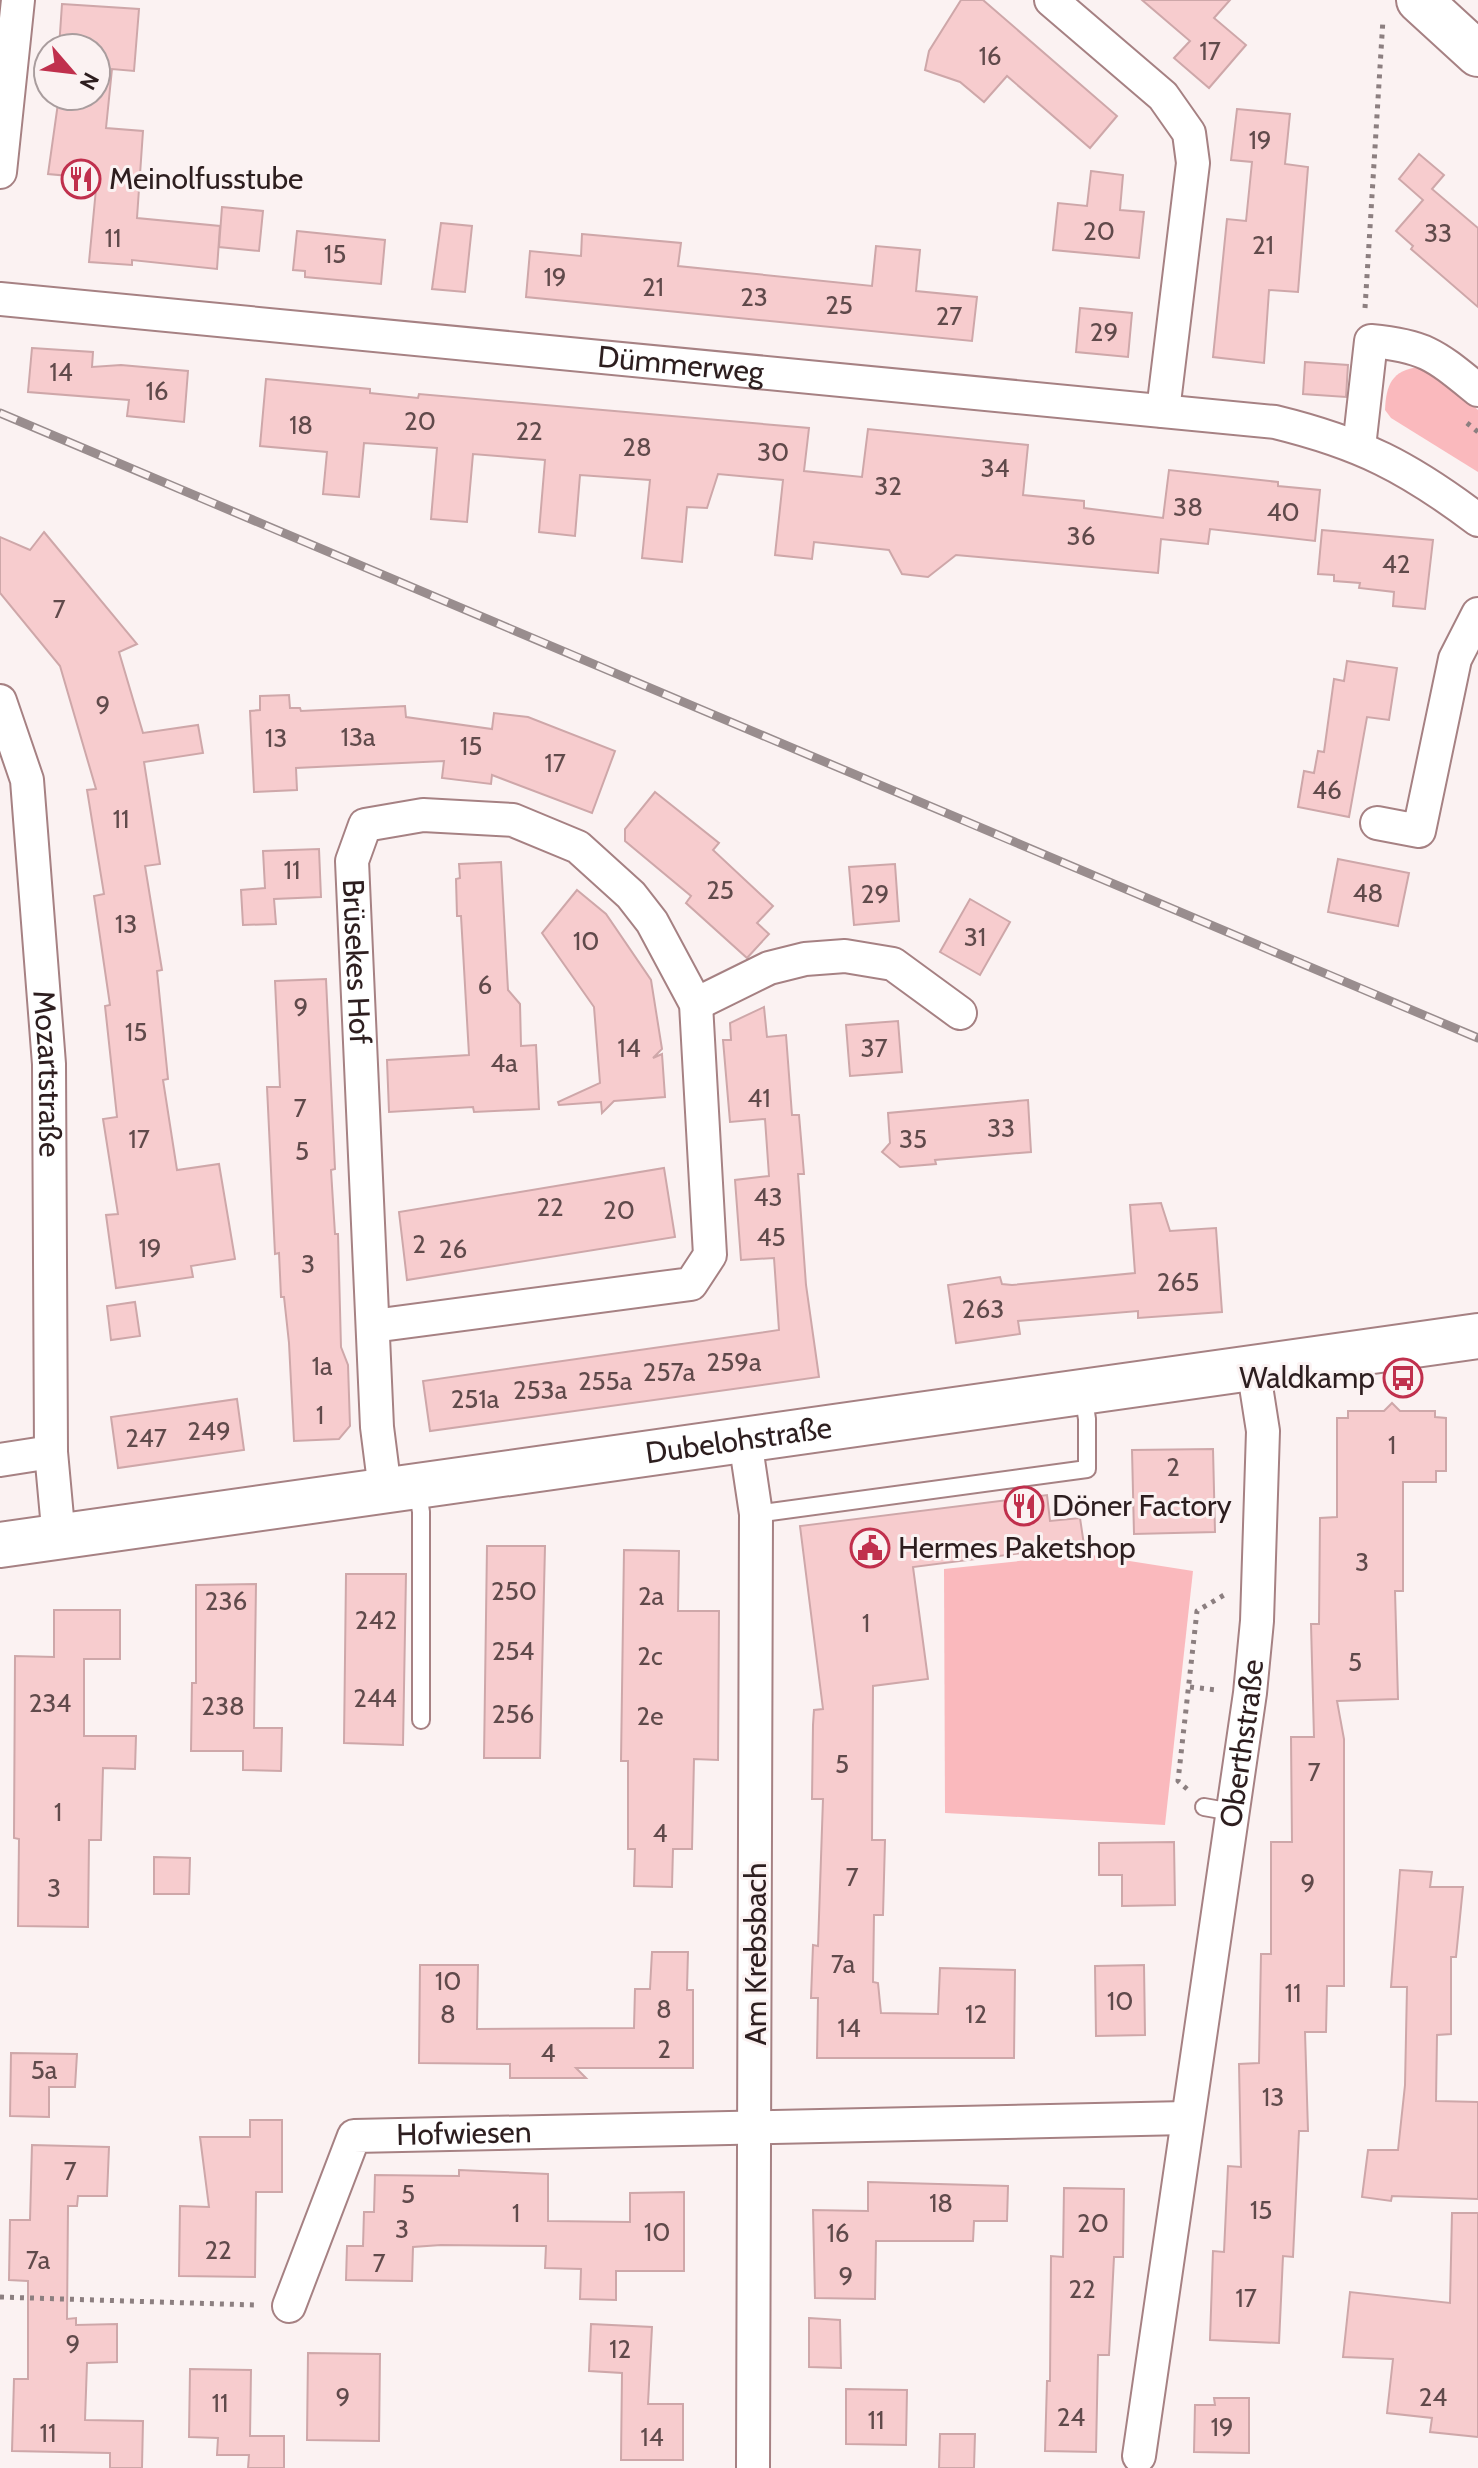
<svg xmlns="http://www.w3.org/2000/svg" width="1478" height="2468" viewBox="0 0 1478 2468" font-family="Cabin,sans-serif">
  <rect width="100%" height="100%" fill="#fbf2f2"/>
  <g fill="#fab9bd">
    <path d="M1419 367 1436 373 1478 410V472L1391 418 1385 410C1386 385 1392 370 1419 367Z"/>
    <path d="M1085 1554 1193 1571 1165 1825 945 1813 944 1569Z"/>
  </g>
  <g fill="#f7ccce" stroke="#cea7a9" stroke-width="2">
    <path d="M961 0H983L1117 116 1090 148 1007 76 984 102 960 82 925 70 929 51Z"/>
    <path d="M1142 0H1230L1214 18 1246 45 1209 88 1174 58 1190 41Z"/>
    <path d="M62 4 139 9 134 71 112 69 106 128 143 131 137 218 220 226 217 269 132 260V265L89 262 96 189 68 186 69 176 48 174 59 96H96V48H59Z"/>
    <path d="M1237 109 1290 114 1285 164 1308 167 1298 292 1269 290 1264 363 1213 357 1227 219 1246 221 1252 162 1231 160Z"/>
    <path d="M1419 154 1444 175 1432 189 1478 228V307L1411 249 1413 246 1396 231 1423 200 1399 179Z"/>
    <path d="M1091 171 1123 175 1120 210 1144 212 1139 258 1053 250 1058 203 1087 206Z"/>
    <path d="M222 207 263 211 259 251 219 247Z"/>
    <path d="M441 223 472 226 465 292 432 289Z"/>
    <path d="M297 231 385 240 381 284 305 277V271L293 270Z"/>
    <path d="M582 234 681 243 678 266 872 286 876 246 920 250 916 291 977 297 972 341 526 297 530 251 581 256Z"/>
    <path d="M1080 308 1132 313 1128 357 1076 352Z"/>
    <path d="M32 348 93 352 92 367 121 365 188 371 184 422 127 416 129 400 28 392Z"/>
    <path d="M1305 362 1348 365 1346 397 1303 394Z"/>
    <path d="M266 379 370 389V393L418 398 419 394 809 428 804 471 862 477 868 429 1028 445 1023 495 1084 501V508L1163 518 1169 470 1278 482V486L1320 490 1315 541 1210 529 1208 544 1161 539 1158 573 956 555 928 577 902 574 889 550 814 542 812 559 775 555 783 480 718 474 707 508 687 507 682 562 642 558 650 480 580 475 575 536 539 532 545 460 473 454 467 522 431 519 437 448 364 443 359 497 323 494 327 452 260 446Z"/>
    <path d="M1322 530 1433 540 1425 609 1393 606 1394 592 1359 588 1360 583 1334 581V575L1318 574Z"/>
    <path d="M44 532 137 644 119 652 143 733 198 725 203 753 144 762 160 864 145 866 162 970 157 971 168 1079 163 1080 177 1170 219 1164 235 1259 191 1266 193 1277 116 1288 106 1215 118 1214 103 1119 117 1117 105 1006 110 1005 94 896 104 894 87 790 96 789 60 666 0 593V537L30 550Z"/>
    <path d="M1347 661 1397 668 1389 720 1367 717 1349 817 1298 807 1304 771 1314 773 1318 751 1324 752 1334 679 1344 681Z"/>
    <path d="M289 695 290 708H300L301 711 405 706 406 717 492 729 494 713 528 717 615 751 592 813 492 775 491 784 442 778 444 761 296 768 297 790 254 792 250 711 260 710V696Z"/>
    <path d="M655 792 719 843 713 850 773 906 757 923 769 934 747 958 686 903 691 896 625 841V829Z"/>
    <path d="M319 849 321 897 274 899 276 924 243 925 241 890 265 888 263 851Z"/>
    <path d="M1338 859 1409 873 1398 926 1328 912Z"/>
    <path d="M501 862 508 990 520 1004 521 1046 536 1045 539 1109 474 1112 473 1107 389 1112 387 1060 469 1055 461 916H457L456 879 460 878 459 864Z"/>
    <path d="M895 864 899 921 854 925 849 867Z"/>
    <path d="M577 890 606 914 651 980 662 1049 653 1058 662 1054 665 1097 614 1101 602 1113 601 1102 559 1105 558 1102 600 1083 594 1007 542 933Z"/>
    <path d="M970 899 1010 922 980 975 940 952Z"/>
    <path d="M326 979 335 1169 331 1170 335 1234H338L341 1347 348 1365 350 1426 339 1439 294 1441 289 1343 284 1297H281L279 1253 275 1254 267 1087H280L275 981Z"/>
    <path d="M764 1007 767 1037 786 1035 792 1115H799L804 1174H798L806 1285 819 1377 430 1431 423 1381 779 1330 774 1258 741 1260 735 1180 769 1176 765 1119 730 1122 723 1040H731L730 1023Z"/>
    <path d="M898 1021 902 1072 850 1076 846 1025Z"/>
    <path d="M1028 1100 1031 1152 935 1160 936 1164 900 1167 882 1152 890 1143 888 1113Z"/>
    <path d="M664 1168 675 1237 407 1280 399 1212Z"/>
    <path d="M1161 1203 1170 1231 1216 1228 1222 1312 1138 1318V1311L1018 1321 1020 1334 956 1343 948 1285 1000 1277 1002 1284 1012 1285 1135 1273 1130 1205Z"/>
    <path d="M135 1302 140 1336 111 1340 107 1306Z"/>
    <path d="M237 1399 244 1450 118 1468 111 1417Z"/>
    <path d="M1392 1403 1400 1411H1435V1417L1446 1418V1471H1436V1482H1403V1591H1395L1398 1699 1337 1701 1344 1739V1986H1327L1326 2032H1305L1308 2131H1299L1293 2257 1283 2256 1279 2343 1210 2340 1213 2251 1224 2252 1228 2166 1241 2167 1239 2064 1259 2063 1261 1954H1271V1842H1292L1291 1737H1314L1311 1624H1319L1320 1518 1337 1517V1418H1348V1411H1384Z"/>
    <path d="M1213 1449 1215 1532 1134 1534 1132 1450Z"/>
    <path d="M1047 1495 1050 1521 1080 1518 1084 1545 913 1567 928 1679 873 1686 872 1840H885L883 1915H874L873 1982 878 1983 881 2013 938 2014 940 1968 1015 1970 1014 2058H817L818 1998H811L813 1945 818 1946 823 1799H812L813 1725 814 1710 823 1709 800 1526Z"/>
    <path d="M487 1546H545L540 1758H484Z"/>
    <path d="M624 1550 679 1551 678 1611H719L718 1760 694 1759 692 1849H673L672 1887 634 1886 635 1849H628V1761H621Z"/>
    <path d="M346 1574H406L403 1745 344 1743Z"/>
    <path d="M256 1584 254 1728H282L281 1771 243 1770V1751H191L192 1683H196V1585Z"/>
    <path d="M54 1610H120V1659H84V1736H136L135 1769 103 1768 101 1840H89L88 1927 18 1926 19 1839 14 1838 15 1656 54 1657Z"/>
    <path d="M1174 1842 1175 1905 1122 1906V1875H1099V1843Z"/>
    <path d="M154 1857 190 1858 189 1894H154Z"/>
    <path d="M1400 1870 1432 1872 1430 1887H1463L1456 1957H1451V2034L1437 2035 1436 2101 1478 2102V2199L1392 2196 1391 2201 1362 2197 1368 2150H1398L1405 2085 1407 1987H1391Z"/>
    <path d="M652 1952H688L687 1990H693V2068H576L586 2078H510V2064L419 2063 420 1965H478L477 2029 634 2028 635 1989H650Z"/>
    <path d="M1144 1965 1145 2035 1096 2036 1095 1966Z"/>
    <path d="M11 2053 77 2054 75 2087H49V2117L10 2116Z"/>
    <path d="M250 2120H282V2192H256L255 2277 179 2276 180 2206 209 2207 200 2137H250Z"/>
    <path d="M32 2145 109 2147 107 2196H78L77 2206H68L67 2319 76 2318V2325L117 2324V2362L87 2363 85 2420 143 2421 142 2468H110V2453L12 2451 14 2379H28V2281L9 2280 10 2220H30Z"/>
    <path d="M459 2170 548 2174V2221L630 2222V2193L684 2192V2271H616V2300L580 2299 581 2269 545 2268 546 2246 441 2245 413 2247 412 2281 346 2280 347 2246H363L364 2212H374L375 2175 459 2176Z"/>
    <path d="M868 2182 1008 2186 1007 2221H974L973 2241H876L875 2299 815 2298 813 2210 868 2211Z"/>
    <path d="M1064 2188 1124 2189 1123 2257H1114L1109 2355H1098L1096 2452 1045 2451 1047 2381H1050L1051 2256 1063 2257Z"/>
    <path d="M1452 2213H1478V2437L1430 2432 1432 2418 1387 2413 1393 2359 1343 2357 1350 2292 1450 2303Z"/>
    <path d="M809 2318 840 2320 841 2368 809 2367Z"/>
    <path d="M591 2324 652 2327 648 2404H683V2460H621L622 2373 589 2371Z"/>
    <path d="M308 2353 380 2354 379 2441 307 2440Z"/>
    <path d="M190 2369 251 2370 250 2436H284V2468H248L249 2455H217L218 2438 189 2437Z"/>
    <path d="M846 2389 907 2390 906 2445 846 2444Z"/>
    <path d="M1214 2398H1249V2453L1194 2452 1195 2405H1215Z"/>
    <path d="M940 2434H975L974 2468H939Z"/>
  </g>
  <g fill="none" stroke-linecap="round" stroke-linejoin="round">
    <g stroke="#a68183" stroke-width="20">
      <g id="service">
        <path d="M417 1486 421 1512V1720"/>
        <path d="M756 1514 1087 1469V1419L1083 1393"/>
        <path d="M1204 1807 1232 1812"/>
      </g>
    </g>
    <g stroke="#a68183" stroke-width="36">
      <g id="minor">
        <path d="M1051 0 1163 96 1189 133 1193 163 1163 411"/>
        <path d="M0 172 18 0"/>
        <path id="s1" d="M0 299 1275 422C1361 443 1408 467 1478 520"/>
        <path d="M1359 447 1371 341C1426 346 1436 356 1478 390"/>
        <path id="s2" d="M0 701 27 780 49 1064 51 1452 59 1539"/>
        <path d="M1377 823 1419 831 1455 659 1478 614"/>
        <path d="M696 1004 769 968 805 959 845 956 893 964 960 1013"/>
        <path id="s3" d="M373 1326 691 1284 710 1255 696 1004 652 922 631 895 578 847 513 820 423 815 365 825 352 861 377 1427 385 1490"/>
        <path d="M745 1440 756 1514 753 2468"/>
        <path d="M0 1460 51 1452"/>
        <path id="s4" d="M289 2306 354 2136 1186 2118"/>
        <path id="s5" d="M1139 2456 1250 1693 1257 1621 1263 1431 1253 1367"/>
      </g>
    </g>
    <g stroke="#a68183" stroke-width="48">
      <g id="secondary">
        <path d="M1419 0 1478 54"/>
        <path id="s6" d="M0 1545 1478 1336"/>
      </g>
    </g>
    <g stroke="#8c7f80" stroke-width="5" stroke-dasharray="4 6" stroke-linecap="butt">
      <path d="M1365 308 1383 19"/>
      <path d="M1467 423 1478 432"/>
      <path d="M1190 1687 1217 1690"/>
      <path d="M1187 1789 1178 1781 1197 1611 1224 1595"/>
      <path d="M0 2297 255 2305"/>
    </g>
    <use href="#service" stroke="#fff" stroke-width="16"/>
    <use href="#minor" stroke="#fff" stroke-width="32"/>
    <use href="#secondary" stroke="#fff" stroke-width="44"/>
    <g stroke="#998d8e" stroke-width="9">
      <path id="rail" d="M0 413 1478 1038"/>
    </g>
    <use href="#rail" stroke="#fbf2f2" stroke-width="6" stroke-dasharray="18" stroke-linecap="butt"/>
  </g>
  <defs>
    <g id="restaurant-ring" transform="scale(2)"><circle r="9.5" fill="#fbf2f2" stroke="#c0304d" stroke-width="1.5"/><path d="M-5-6h1v4h1v-4h1v4h1v-4h1v5L-1.5 .5V6h-2V.5L-5-1ZM5-6V6H3V1.5H1.5Q1.5-4 5-6Z" fill="#c0304d"/></g>
    <g id="bus-ring" transform="scale(2)"><circle r="9.5" fill="#fbf2f2" stroke="#c0304d" stroke-width="1.5"/><path d="M-5-6H5V4H4V6H2V4H-2V6H-4V4H-5ZM-3.5-4V0h7V-4ZM-3.5 1.2v1.5H-2V1.2ZM2 1.2v1.5H3.5V1.2Z" fill="#c0304d"/></g>
    <g id="civic-ring" transform="scale(2)"><circle r="9.5" fill="#fbf2f2" stroke="#c0304d" stroke-width="1.5"/><path d="M-.6-6.5H3V-4.5H.6V-3L4-1V1h2V6H-6V1h2V-1L-.6-3ZM-1.2 2.5V6h2.4V2.5Z" fill="#c0304d"/></g>
  </defs>
  <g fill-rule="evenodd">
    <use href="#restaurant-ring" x="81" y="179"/>
    <use href="#bus-ring" x="1403" y="1378"/>
    <use href="#restaurant-ring" x="1024" y="1506"/>
    <use href="#civic-ring" x="870" y="1548"/>
  </g>
  <g text-anchor="middle" stroke-width="6" stroke-linejoin="round" paint-order="stroke">
    <g font-size="26" fill="#604a4b">
      <text x="1210" y="60">17</text>
      <text x="990" y="65">16</text>
      <text x="1260" y="149">19</text>
      <text x="1099" y="240">20</text>
      <text x="1438" y="242">33</text>
      <text x="113" y="247">11</text>
      <text x="1263" y="254">21</text>
      <text x="335" y="263">15</text>
      <text x="555" y="286">19</text>
      <text x="653" y="296">21</text>
      <text x="754" y="306">23</text>
      <text x="839" y="314">25</text>
      <text x="949" y="325">27</text>
      <text x="1104" y="341">29</text>
      <text x="61" y="381">14</text>
      <text x="157" y="400">16</text>
      <text x="420" y="430">20</text>
      <text x="301" y="434">18</text>
      <text x="529" y="440">22</text>
      <text x="637" y="456">28</text>
      <text x="773" y="461">30</text>
      <text x="995" y="477">34</text>
      <text x="888" y="495">32</text>
      <text x="1188" y="516">38</text>
      <text x="1283" y="521">40</text>
      <text x="1081" y="545">36</text>
      <text x="1396" y="573">42</text>
      <text x="59" y="618">7</text>
      <text x="103" y="714">9</text>
      <text x="358" y="746">13a</text>
      <text x="276" y="747">13</text>
      <text x="471" y="755">15</text>
      <text x="555" y="772">17</text>
      <text x="1327" y="799">46</text>
      <text x="121" y="828">11</text>
      <text x="292" y="879">11</text>
      <text x="720" y="899">25</text>
      <text x="1368" y="902">48</text>
      <text x="875" y="903">29</text>
      <text x="126" y="933">13</text>
      <text x="975" y="946">31</text>
      <text x="586" y="950">10</text>
      <text x="485" y="994">6</text>
      <text x="301" y="1016">9</text>
      <text x="136" y="1041">15</text>
      <text x="629" y="1057">14</text>
      <text x="874" y="1057">37</text>
      <text x="504" y="1072">4a</text>
      <text x="759" y="1107">41</text>
      <text x="300" y="1117">7</text>
      <text x="1001" y="1137">33</text>
      <text x="139" y="1148">17</text>
      <text x="913" y="1148">35</text>
      <text x="302" y="1160">5</text>
      <text x="768" y="1206">43</text>
      <text x="550" y="1216">22</text>
      <text x="619" y="1219">20</text>
      <text x="771" y="1246">45</text>
      <text x="419" y="1253">2</text>
      <text x="150" y="1257">19</text>
      <text x="453" y="1258">26</text>
      <text x="308" y="1273">3</text>
      <text x="1178" y="1291">265</text>
      <text x="983" y="1318">263</text>
      <text x="734" y="1371">259a</text>
      <text x="322" y="1375">1a</text>
      <text x="669" y="1381">257a</text>
      <text x="605" y="1390">255a</text>
      <text x="540" y="1399">253a</text>
      <text x="475" y="1408">251a</text>
      <text x="320" y="1424">1</text>
      <text x="209" y="1440">249</text>
      <text x="146" y="1447">247</text>
      <text x="1392" y="1454">1</text>
      <text x="1173" y="1476">2</text>
      <text x="1362" y="1571">3</text>
      <text x="514" y="1600">250</text>
      <text x="651" y="1605">2a</text>
      <text x="226" y="1610">236</text>
      <text x="376" y="1629">242</text>
      <text x="866" y="1632">1</text>
      <text x="513" y="1660">254</text>
      <text x="650" y="1665">2c</text>
      <text x="1355" y="1671">5</text>
      <text x="375" y="1707">244</text>
      <text x="50" y="1712">234</text>
      <text x="223" y="1715">238</text>
      <text x="513" y="1723">256</text>
      <text x="650" y="1725">2e</text>
      <text x="842" y="1773">5</text>
      <text x="1314" y="1781">7</text>
      <text x="58" y="1821">1</text>
      <text x="660" y="1842">4</text>
      <text x="852" y="1886">7</text>
      <text x="1308" y="1892">9</text>
      <text x="54" y="1897">3</text>
      <text x="843" y="1973">7a</text>
      <text x="448" y="1990">10</text>
      <text x="1293" y="2002">11</text>
      <text x="1120" y="2010">10</text>
      <text x="664" y="2018">8</text>
      <text x="448" y="2023">8</text>
      <text x="976" y="2023">12</text>
      <text x="849" y="2037">14</text>
      <text x="664" y="2058">2</text>
      <text x="548" y="2062">4</text>
      <text x="44" y="2079">5a</text>
      <text x="1273" y="2106">13</text>
      <text x="70" y="2180">7</text>
      <text x="408" y="2203">5</text>
      <text x="941" y="2212">18</text>
      <text x="1261" y="2219">15</text>
      <text x="516" y="2222">1</text>
      <text x="1093" y="2232">20</text>
      <text x="402" y="2238">3</text>
      <text x="657" y="2241">10</text>
      <text x="838" y="2242">16</text>
      <text x="218" y="2259">22</text>
      <text x="38" y="2269">7a</text>
      <text x="379" y="2272">7</text>
      <text x="846" y="2285">9</text>
      <text x="1082" y="2298">22</text>
      <text x="1246" y="2307">17</text>
      <text x="73" y="2353">9</text>
      <text x="620" y="2358">12</text>
      <text x="343" y="2406">9</text>
      <text x="1433" y="2406">24</text>
      <text x="220" y="2412">11</text>
      <text x="1071" y="2426">24</text>
      <text x="876" y="2429">11</text>
      <text x="1222" y="2436">19</text>
      <text x="48" y="2442">11</text>
      <text x="652" y="2446">14</text>
    </g>
    <g font-size="30" fill="#2d1e1f" stroke="#fbf2f2" text-anchor="start">
      <text x="109" y="189">Meinolfusstube</text>
      <text x="1375" y="1388" text-anchor="end">Waldkamp</text>
      <text x="1052" y="1516">Döner Factory</text>
      <text x="898" y="1558">Hermes Paketshop</text>
    </g>
    <g font-size="30" fill="#2d1e1f" stroke="#fbf2f2">
      <text dy="10" stroke="none"><textPath href="#s1" startOffset="684">Dümmerweg</textPath></text>
      <text dy="10" stroke="none"><textPath href="#s3" startOffset="1164">Brüsekes Hof</textPath></text>
      <text dy="10" stroke="none"><textPath href="#s2" startOffset="378">Mozartstraße</textPath></text>
      <text dy="10" stroke="none"><textPath href="#s6" startOffset="746">Dubelohstraße</textPath></text>
      <text dy="10" stroke="none"><textPath href="#s5" startOffset="720">Oberthstraße</textPath></text>
      <text transform="translate(756 1954) rotate(-90)" y="10">Am Krebsbach</text>
      <text dy="10" stroke="none"><textPath href="#s4" startOffset="292">Hofwiesen</textPath></text>
    </g>
  </g>
  <g transform="translate(72 72) rotate(118)"><circle r="38" fill="#fbf2f2" stroke="#a99d9e" stroke-width="2"/>
  <path d="M0-6L14 30L0 20L-14 30Z" fill="#c0304d"/>
  <text y="-12" font-size="22" font-weight="bold" text-anchor="middle" fill="#2d1e1f">N</text>
  </g>
</svg>
